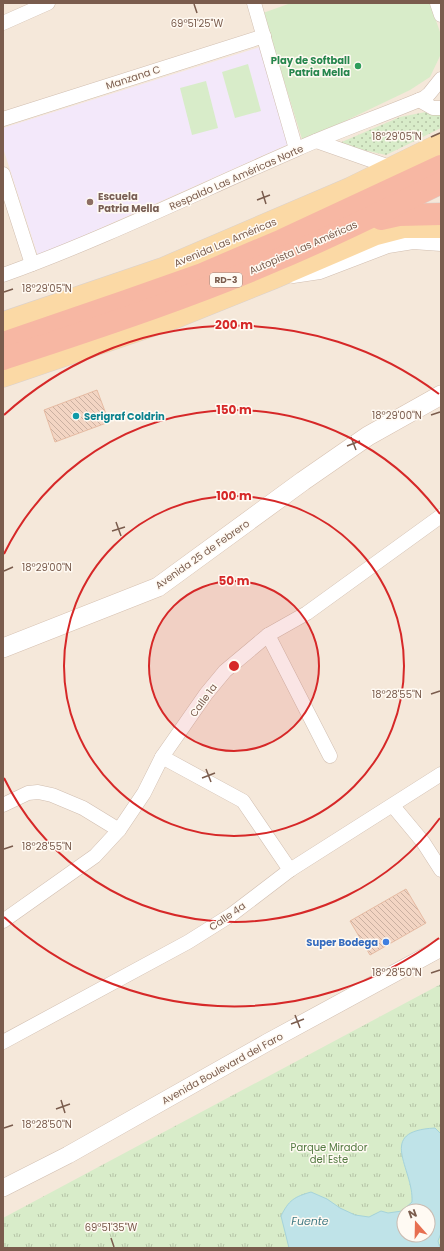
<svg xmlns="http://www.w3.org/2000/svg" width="444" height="1251" viewBox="0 0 444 1251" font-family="Poppins,sans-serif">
  <defs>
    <pattern id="grass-dots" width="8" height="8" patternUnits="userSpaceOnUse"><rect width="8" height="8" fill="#d8ecc9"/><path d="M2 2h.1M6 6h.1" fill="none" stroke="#b4c2a5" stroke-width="1.8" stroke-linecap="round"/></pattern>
    <pattern id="park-tufts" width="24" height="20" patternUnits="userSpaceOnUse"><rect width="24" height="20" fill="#d8ecc9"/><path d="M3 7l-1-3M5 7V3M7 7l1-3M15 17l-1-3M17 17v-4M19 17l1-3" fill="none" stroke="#b4c2a5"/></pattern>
    <pattern id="building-back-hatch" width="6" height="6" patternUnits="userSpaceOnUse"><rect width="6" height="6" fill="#f3d5c3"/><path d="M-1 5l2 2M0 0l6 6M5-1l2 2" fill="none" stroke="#cab0a1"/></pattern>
  </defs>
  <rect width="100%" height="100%" fill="#fdf6ec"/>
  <path fill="#f5e8da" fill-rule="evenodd" d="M3 3H441V1248H3ZM404 1211H428V1235H404Z"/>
  <path fill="#f3e8fa" d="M260 47 289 144 38 256 3 148V128Z"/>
  <path fill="url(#grass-dots)" d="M441 109V128L386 155 337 144 400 117Z"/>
  <path fill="url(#park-tufts)" fill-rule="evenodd" d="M441 984V1248H3V1218ZM404 1211H428V1235H404Z"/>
  <g fill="#d8ecc9">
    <path d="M291 3H430L441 35 440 56 430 77 410 90 341 123 302 139 263 13Z"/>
    <path d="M248 64 261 111 235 118 222 72Z"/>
    <path d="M206 81 218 128 192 135 180 88Z"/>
  </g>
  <path fill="#bfe3e8" stroke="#a5d3da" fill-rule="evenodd" d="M435 1128 441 1134V1233L438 1241 440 1248H289L281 1216C289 1200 294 1197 311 1192L327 1199 340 1208 355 1215 369 1217 381 1211 388 1213 402 1211 412 1202C414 1168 375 1131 435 1128ZM404 1211H428V1235H404Z"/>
  <g fill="url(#building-back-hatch)" stroke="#e6bba3">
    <path d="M97 390 109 422 55 442 44 410Z"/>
    <path d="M406 889 426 923 370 955 350 921Z"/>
  </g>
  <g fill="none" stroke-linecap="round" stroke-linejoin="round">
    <g stroke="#d1beb0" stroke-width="15">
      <g id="minor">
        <path d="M254 3 296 149"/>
        <path d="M437 3 441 15"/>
        <path d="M3 23 48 3"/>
        <path d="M419 100 433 108H441"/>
        <path d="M3 119 264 36"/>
        <path d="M316 141 393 168"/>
        <path d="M3 174 32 264"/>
        <path d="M3 275C103 239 198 192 295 150 337 131 381 116 424 98L429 94 441 79"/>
        <path d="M293 276 320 272 388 246 413 242 441 244"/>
        <path d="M268 635 330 756"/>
        <path d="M162 757 243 801 290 870"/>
        <path d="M3 805 28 793 38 792 52 795 83 808 119 830"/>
        <path d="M393 806 423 842 441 870"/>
        <path d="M3 921 95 856 119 830 144 793 162 757 206 694 225 671 268 635 307 613 441 516"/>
        <path d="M3 1042 188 942 231 915 290 870 441 774"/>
      </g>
    </g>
    <g stroke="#d1beb0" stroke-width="18">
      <path id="tertiary" d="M3 1188 68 1155 268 1042 441 948"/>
    </g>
    <g stroke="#d6c0b0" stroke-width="20">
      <path id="secondary" d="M3 648 158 587 303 481 368 436 441 395"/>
    </g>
    <g stroke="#dad1cd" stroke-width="23">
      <g id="primary">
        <path d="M3 323 162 269 351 188 441 144"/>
        <path d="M3 376 176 317 273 278 376 234 403 227H441"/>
      </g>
    </g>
    <g stroke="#dad1cd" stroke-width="23">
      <g id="motorway">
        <path d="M381 219 399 215 441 214"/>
        <path d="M3 343 126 301 202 274 282 240 441 166"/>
        <path d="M3 359C96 328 189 298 279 259 334 236 387 209 441 183"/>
      </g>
    </g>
    <use href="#minor" stroke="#fff" stroke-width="14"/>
    <use href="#tertiary" stroke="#fff" stroke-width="17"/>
    <use href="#secondary" stroke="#fff" stroke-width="19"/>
    <use href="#primary" stroke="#fbd9a5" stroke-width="22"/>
    <use href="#motorway" stroke="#f7b7a3" stroke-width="22"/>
  </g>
  <path fill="none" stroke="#7a5c4d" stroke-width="1.5" d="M194 4 197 13M431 137 440 133M262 191 266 204M257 200 270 195M4 292 13 289M431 415 440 412M351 437 356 450M347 446 360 441M116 522 121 536M112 531 125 527M4 571 13 567M431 694 440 691M206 769 211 782M202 778 215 773M4 849 13 846M431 973 440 970M295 1015 300 1028M291 1024 304 1019M61 1100 65 1113M56 1109 70 1104M4 1128 13 1125M111 1238 114 1247"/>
  <circle cx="234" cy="666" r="85" fill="#d62828" fill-opacity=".12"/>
  <g fill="none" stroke="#d62828" stroke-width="2">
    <circle cx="234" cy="666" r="85"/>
    <circle cx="234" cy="666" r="170"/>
    <path d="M440 818A256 256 0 0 1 4 778M4 554A256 256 0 0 1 440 514"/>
    <path d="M439 938A341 341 0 0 1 4 917M4 415A341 341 0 0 1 439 394"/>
  </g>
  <circle fill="#2e9e5b" stroke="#fffaf3" stroke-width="1.5" cx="358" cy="66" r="4"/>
  <circle fill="#8d6e63" stroke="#fffaf3" stroke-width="1.5" cx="90" cy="202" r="4"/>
  <circle fill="#0f9aa8" stroke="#fffaf3" stroke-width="1.5" cx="76" cy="416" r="4"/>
  <circle fill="#3f7fe0" stroke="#fffaf3" stroke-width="1.5" cx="386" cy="942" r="4"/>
  <g text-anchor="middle" stroke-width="3" stroke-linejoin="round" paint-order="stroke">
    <rect fill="#fffaf3" stroke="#a28b7f" stroke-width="1" x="210" y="273" width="32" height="14" rx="3"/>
    <g font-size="9" font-weight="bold" fill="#7a5c4d">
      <text x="226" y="283">RD-3</text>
    </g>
    <g font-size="10" font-weight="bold" fill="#27864d" stroke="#fffaf3" text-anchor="end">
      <text x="350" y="64">Play de Softball<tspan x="350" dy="12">Patria Mella</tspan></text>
    </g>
    <g font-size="10" fill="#7a5c4d" stroke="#fffaf3">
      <text transform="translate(133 77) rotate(-18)" y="4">Manzana C</text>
      <text transform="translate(236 177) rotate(-24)" y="4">Respaldo Las Américas Norte</text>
      <text transform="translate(225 242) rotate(-23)" y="4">Avenida Las Américas</text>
      <text transform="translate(303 247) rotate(-24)" y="4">Autopista Las Américas</text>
      <text transform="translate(202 554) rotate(-35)" y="4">Avenida 25 de Febrero</text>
      <text transform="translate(203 700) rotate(-54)" y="4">Calle 1a</text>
      <text transform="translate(227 916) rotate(-35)" y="4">Calle 4a</text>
      <text transform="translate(222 1068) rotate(-29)" y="4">Avenida Boulevard del Faro</text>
    </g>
    <g font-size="10" font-weight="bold" fill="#785e54" stroke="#fffaf3" text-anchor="start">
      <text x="98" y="200">Escuela<tspan x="98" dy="12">Patria Mella</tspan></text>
    </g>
    <g font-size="10" font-weight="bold" fill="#0d838f" stroke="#fffaf3" text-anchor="start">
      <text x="84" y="420">Serigraf Coldrin</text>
    </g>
    <g font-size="10" font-weight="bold" fill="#366cbe" stroke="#fffaf3" text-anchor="end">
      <text x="378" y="946">Super Bodega</text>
    </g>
    <g font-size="10" fill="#537a41" stroke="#fffaf3">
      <text x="329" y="1151">Parque Mirador<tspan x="329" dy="12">del Este</tspan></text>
    </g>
    <g font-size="11" font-style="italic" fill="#437c86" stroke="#fffaf3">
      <text x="310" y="1225">Fuente</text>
    </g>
  </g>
  <g font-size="10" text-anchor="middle" fill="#7a5c4d" stroke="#fffaf3" stroke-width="3" stroke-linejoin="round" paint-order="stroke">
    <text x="197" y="27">69°51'25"W</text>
    <text x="397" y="140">18°29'05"N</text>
    <text x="47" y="292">18°29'05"N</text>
    <text x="397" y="419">18°29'00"N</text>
    <text x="47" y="571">18°29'00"N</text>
    <text x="397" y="698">18°28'55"N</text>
    <text x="47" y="850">18°28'55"N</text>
    <text x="397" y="976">18°28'50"N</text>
    <text x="47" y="1128">18°28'50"N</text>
    <text x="111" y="1231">69°51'35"W</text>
  </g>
  <circle cx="234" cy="666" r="6" fill="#d62828" stroke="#fffaf3" stroke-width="2"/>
  <g font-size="12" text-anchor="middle" font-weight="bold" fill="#d62828" stroke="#fffaf3" stroke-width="3" stroke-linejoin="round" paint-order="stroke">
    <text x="234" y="329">200 m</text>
    <text x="234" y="414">150 m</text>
    <text x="234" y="500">100 m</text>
    <text x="234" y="585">50 m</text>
  </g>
  <rect width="444" height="1251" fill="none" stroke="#7a5c4d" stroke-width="8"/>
  <g transform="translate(416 1223) rotate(340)"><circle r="19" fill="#fffaf3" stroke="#cabbb1"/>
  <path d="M0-3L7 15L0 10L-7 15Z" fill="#e76f51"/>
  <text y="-6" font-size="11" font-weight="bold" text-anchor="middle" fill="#7a5c4d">N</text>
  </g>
</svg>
